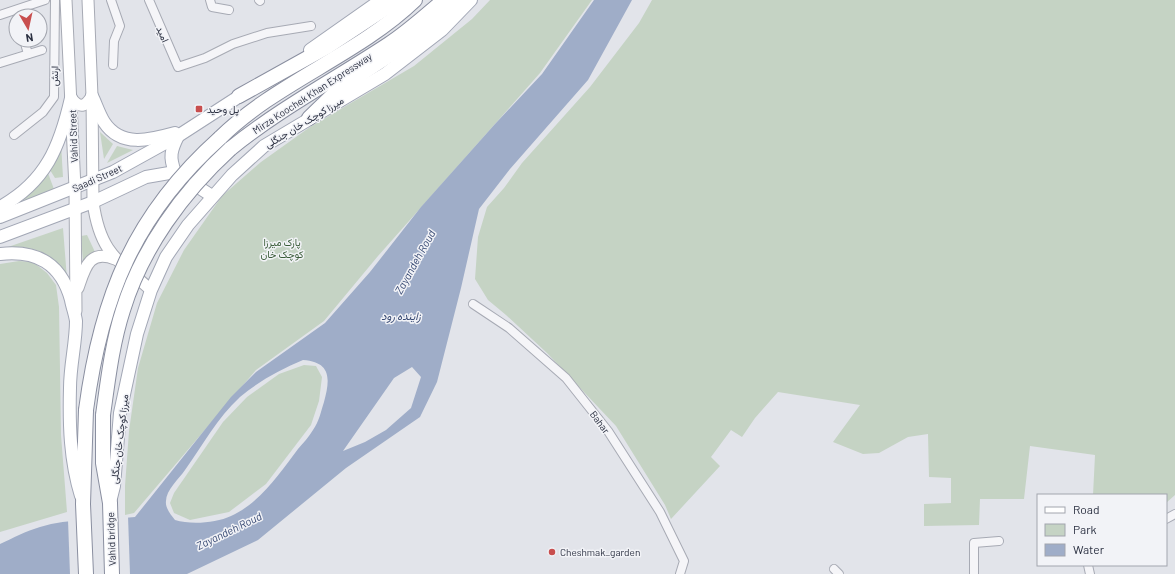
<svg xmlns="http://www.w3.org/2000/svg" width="1175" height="574" viewBox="0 0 1175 574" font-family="Barlow,Vazirmatn,sans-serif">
  <rect width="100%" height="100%" fill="#e2e4ea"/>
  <g fill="#c5d3c4">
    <path d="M490 0H592L540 73 378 256 324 321 256 370 134 513 125 515V486L129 431 138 368 157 303 184 250 222 196 261 162 310 127 414 66 472 19Z"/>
    <path d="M652 0H1175V495L1166 503V495H1093L1095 455 1030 446 1024 499H980L979 525 924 526V504L951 503V478L929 477 928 434 908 437 879 453 863 454 833 442 860 405 778 392 755 418 742 437 731 430 711 457 720 466 671 519 665 505 616 426 547 353 506 315 488 300 475 279 478 237 487 207 504 188 522 163 590 87 639 23Z"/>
    <path d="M100 132 113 144 104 159Z"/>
    <path d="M61 144 63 177 55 178 50 170Z"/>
    <path d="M117 146 133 150 107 163Z"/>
    <path d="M48 173 55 192 20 204Z"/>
    <path d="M63 228 67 279C52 253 37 246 8 247Z"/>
    <path d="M87 235 95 252 83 262 81 236Z"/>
    <path d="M19 261 33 262 47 273 56 285 59 307 61 435 67 512 0 532V264Z"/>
    <path d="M304 365 316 366 322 377 319 401 311 425 266 484 229 512 190 520 174 513 170 503 174 493 223 422 247 397 279 374Z"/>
  </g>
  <path fill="#9fadc8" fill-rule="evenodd" d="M594 0H632L588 80 510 169 479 209 461 288 437 382 420 417 346 468 258 540 187 574H0V544C13 538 26 531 40 527 69 518 104 520 135 517L231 397 256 372 325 323 370 272 421 207 495 124 542 74ZM303 360C332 362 330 380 324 402 321 411 319 422 313 430 309 437 303 443 298 449 280 473 260 503 231 516 216 523 191 525 175 520 171 515 165 508 166 501 166 490 179 479 185 470 203 445 217 418 240 397 259 381 281 369 303 360ZM412 367 421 377 411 408 386 430 365 442 343 451 394 378Z"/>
  <path fill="#e2e4ea" d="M128 516 130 574H70L68 520Z"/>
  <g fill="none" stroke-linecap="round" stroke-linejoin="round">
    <g stroke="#a7aab4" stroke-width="10">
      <g id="street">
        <path d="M111 0 120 26 114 41 113 65"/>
        <path d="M149 0 178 67 205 58 233 44 267 33 311 26"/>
        <path d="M210 0 212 7 229 10"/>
        <path d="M259 0 260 1"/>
        <path d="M0 15 45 0"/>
        <path d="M24 40 28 54"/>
        <path d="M0 63 42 50"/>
        <path d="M14 135 43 112 54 97 55 0"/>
        <path d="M473 304 509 328 566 378 608 431 660 512 684 561 680 574"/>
        <path d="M1166 519 1175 514"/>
        <path d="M1088 565 1090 574"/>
        <path d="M834 569 839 574"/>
        <path d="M974 574V543L999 541"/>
      </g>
    </g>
    <g stroke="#a7aab4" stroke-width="13">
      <g id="secondary">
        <path d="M66 0 75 188 76 311"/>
        <path d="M88 0 92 96 93 202C100 252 116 259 151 290"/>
        <path d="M71 98C80 109 85 107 92 96"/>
        <path d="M78 288C85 268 89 249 115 259"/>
      </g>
    </g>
    <g stroke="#a2a7b5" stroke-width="14">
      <g id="primary">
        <path d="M310 50 381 0"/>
        <path d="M92 96C96 104 99 114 104 122 121 148 150 140 175 133"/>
        <path d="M178 136C171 150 169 157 175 172L212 196"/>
        <path d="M0 207C46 182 60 146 71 98"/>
        <path d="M0 217 113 172 178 136 246 92"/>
        <path d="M0 237 93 202 146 177 175 172"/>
        <path d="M0 254C36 250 61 263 71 300 72 306 75 314 76 321 76 343 70 365 70 388 69 425 70 460 81 496"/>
        <path d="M110 502 114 486 120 413 137 334 151 290 166 257 188 225 232 175 264 146 385 74 442 30 471 0"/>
      </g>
    </g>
    <g stroke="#8a8fa0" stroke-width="16">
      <g id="highway">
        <path d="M239 96 327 47 398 0"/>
        <path d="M309 118 340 88 408 43 438 20 458 0"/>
        <path d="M220 138C275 83 358 55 415 0"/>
        <path d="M230 149C279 109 336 79 389 44 409 31 426 15 444 0"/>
        <path d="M103 415V463L110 503 112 574"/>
        <path d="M86 574 83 504 86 410"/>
      </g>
    </g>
    <use href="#street" stroke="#f5f5f8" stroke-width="8"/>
    <use href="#secondary" stroke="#fff" stroke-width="11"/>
    <use href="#primary" stroke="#fff" stroke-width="12"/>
    <use href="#highway" stroke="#fff" stroke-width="14"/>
    <g stroke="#8a8fa0" stroke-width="16" stroke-linecap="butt">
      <g id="highway-bridge">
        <path d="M86 410C101 297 134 215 220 138"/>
        <path d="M103 415C108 380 112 344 123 310 142 248 183 192 230 149"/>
      </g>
    </g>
    <use href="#highway-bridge" stroke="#fff" stroke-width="14"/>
  </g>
  <g fill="#c84e4e" stroke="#f2f3f7" stroke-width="1.5">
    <rect x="195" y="105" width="8" height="8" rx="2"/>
    <circle cx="552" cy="552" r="4"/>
  </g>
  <g text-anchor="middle" stroke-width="3" stroke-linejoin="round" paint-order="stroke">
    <g font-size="10" fill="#2b3041" stroke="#f2f3f7">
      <text transform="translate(163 34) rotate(67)" y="4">امید</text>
      <text transform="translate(54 76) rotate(-89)" y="4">ارتش</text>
      <text transform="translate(312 93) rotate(-33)" y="4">Mirza Koochek Khan Expressway</text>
      <text transform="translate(304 122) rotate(-31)" y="4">میرزا کوچک خان جنگلی</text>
      <text transform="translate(73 136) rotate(-92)" y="4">Vahid Street</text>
      <text transform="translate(97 178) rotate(-24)" y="4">Saadi Street</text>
      <text transform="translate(600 422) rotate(53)" y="4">Bahar</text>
      <text transform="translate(119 439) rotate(-83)" y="4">میرزا کوچک خان جنگلی</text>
      <text transform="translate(111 539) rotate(-92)" y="4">Vahid bridge</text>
    </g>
    <g font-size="10" fill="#2b3041" stroke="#f2f3f7" text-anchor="start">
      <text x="207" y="113">پل وحید</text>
      <text x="560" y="556">Cheshmak_garden</text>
    </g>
    <g font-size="10" fill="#3a5c39" stroke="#f2f3f7">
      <text x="282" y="246">پارک میرزا<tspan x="282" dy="12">کوچک خان</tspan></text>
    </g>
    <g font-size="11" font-style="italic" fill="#374973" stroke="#f2f3f7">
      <text transform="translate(415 262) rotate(-61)" y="4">Zayandeh Roud</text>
      <text x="401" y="320">زاینده رود</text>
      <text transform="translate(229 531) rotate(-26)" y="4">Zayandeh Roud</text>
    </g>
  </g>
  <rect x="1037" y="494" width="130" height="72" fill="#f2f3f7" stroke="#a2a5ae"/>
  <rect x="1045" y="507" width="20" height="6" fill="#ffffff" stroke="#a2a5ae"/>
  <text x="1073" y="514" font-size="12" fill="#2b3041">Road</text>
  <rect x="1045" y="524" width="20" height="12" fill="#c5d3c4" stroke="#a2a5ae"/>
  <text x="1073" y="534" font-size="12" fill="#2b3041">Park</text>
  <rect x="1045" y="544" width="20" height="12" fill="#9fadc8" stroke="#a2a5ae"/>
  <text x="1073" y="554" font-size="12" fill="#2b3041">Water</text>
  <g transform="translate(28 28) rotate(171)"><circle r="19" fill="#f2f3f7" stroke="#a2a5ae"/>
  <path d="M0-3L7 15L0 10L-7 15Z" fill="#c84e4e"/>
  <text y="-6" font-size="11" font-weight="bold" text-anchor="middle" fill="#2b3041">N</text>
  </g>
</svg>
